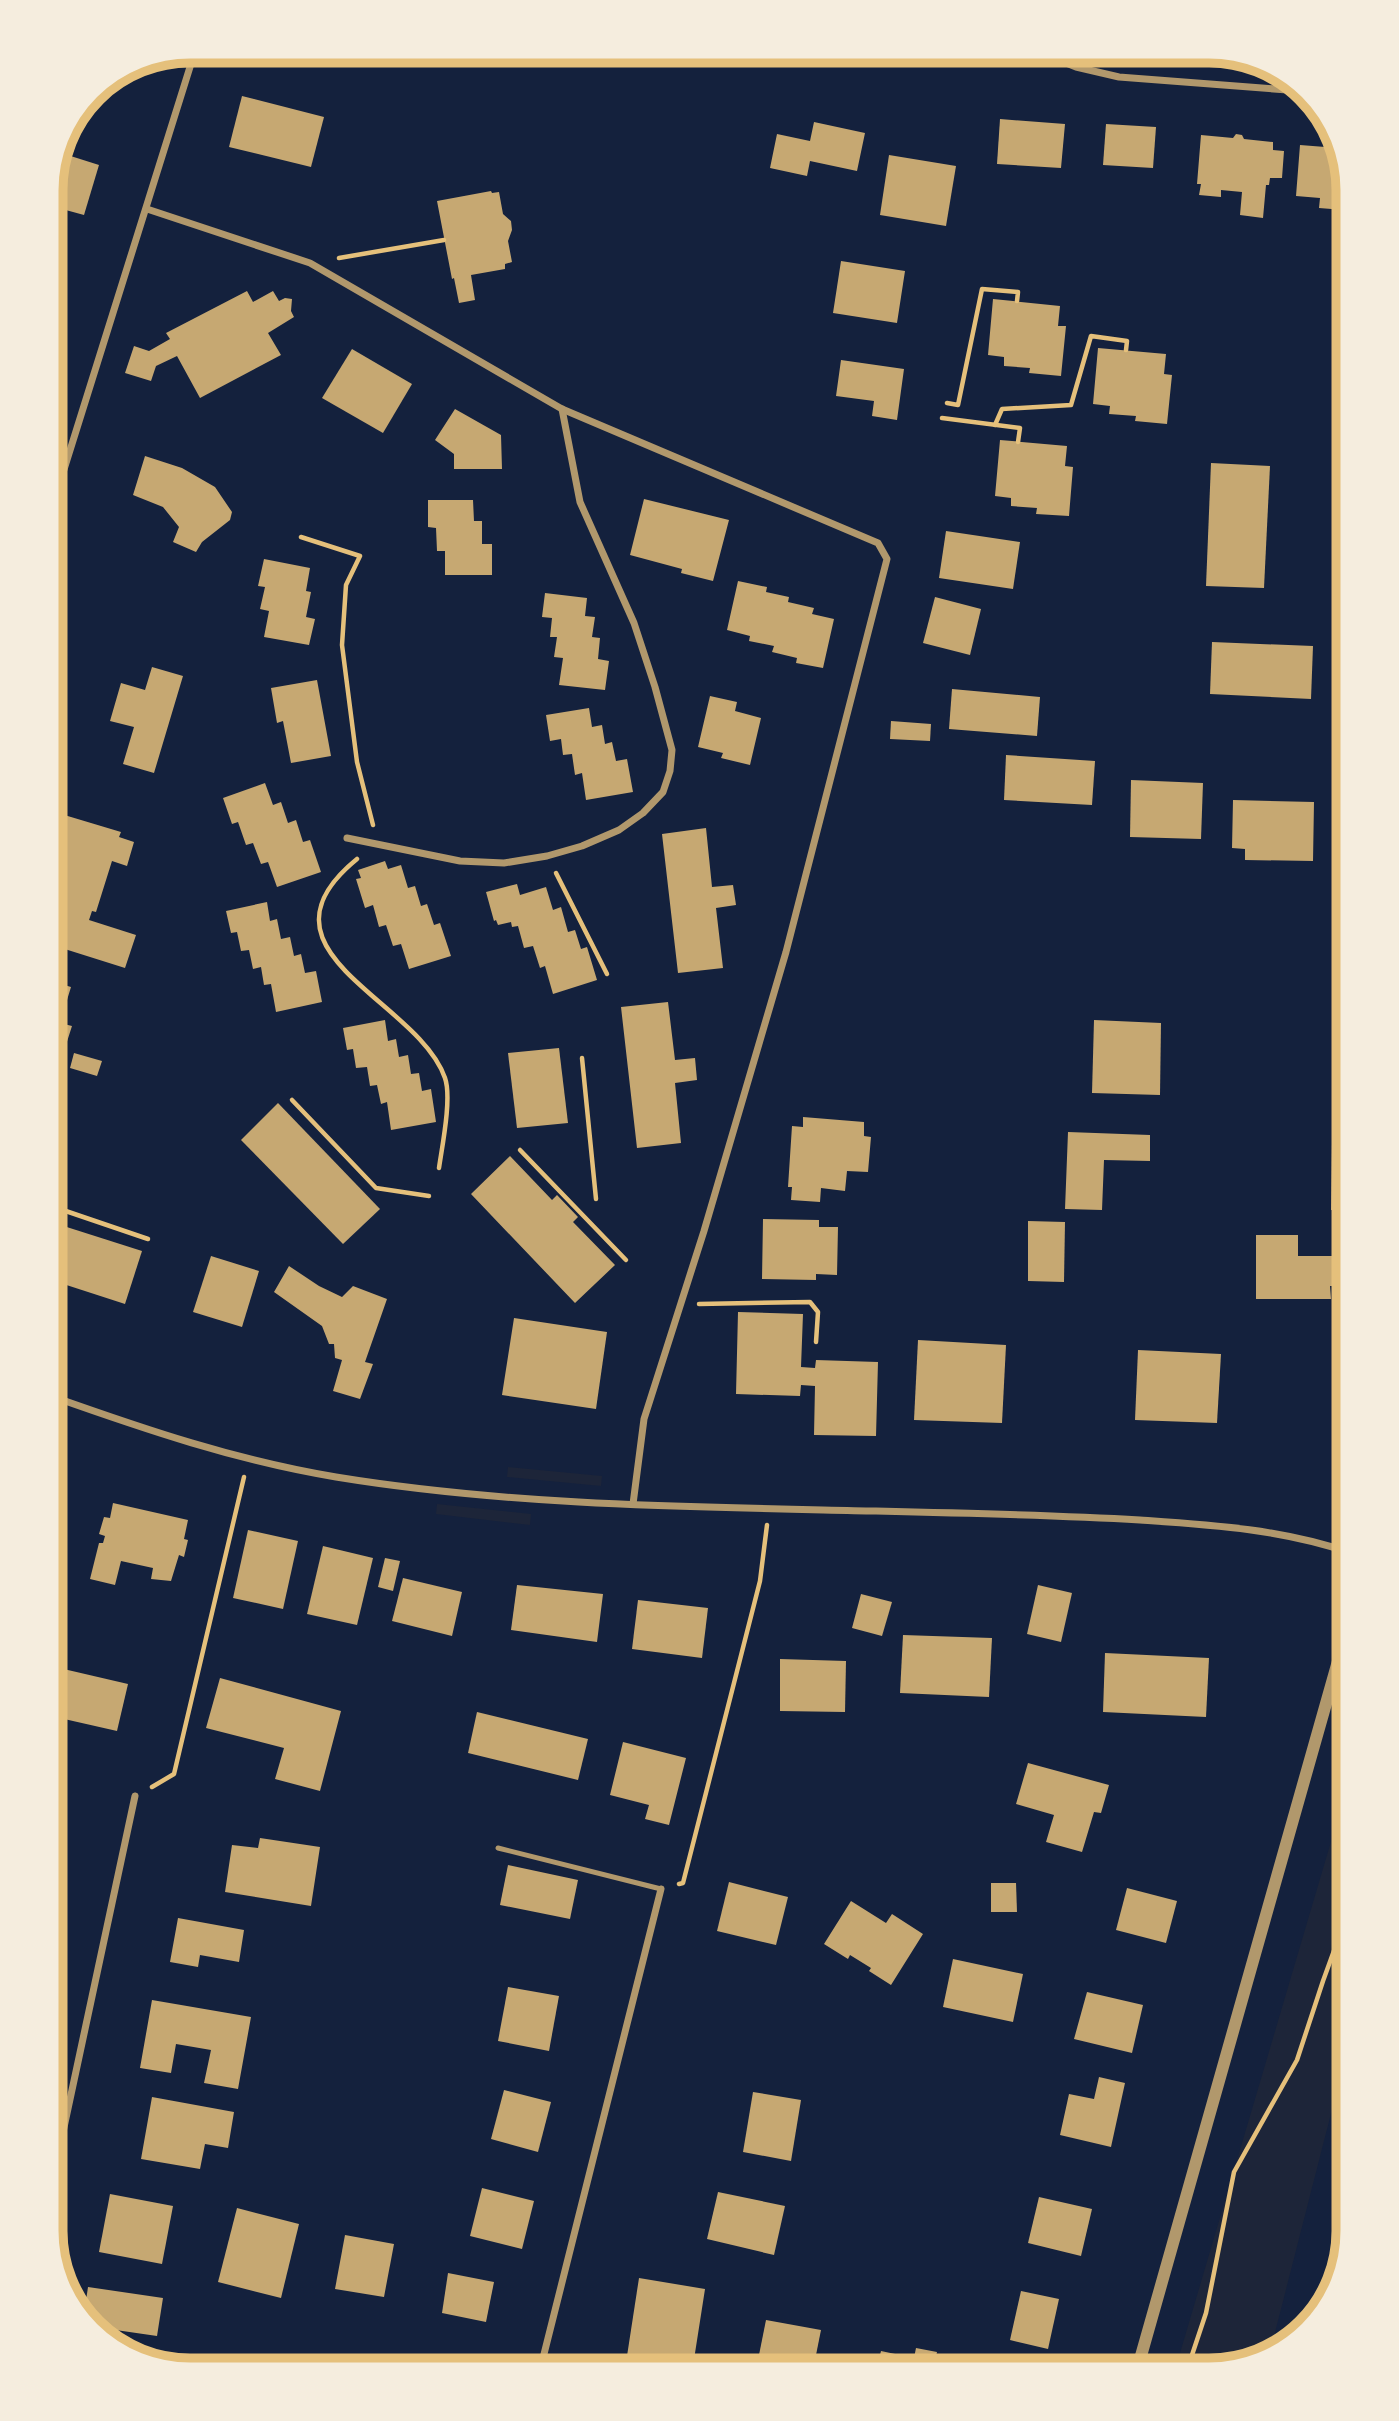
<svg xmlns="http://www.w3.org/2000/svg" width="1399" height="2421" viewBox="0 0 1399 2421" font-family="'Fira Sans',sans-serif">
  <rect width="100%" height="100%" fill="#14213d"/>
  <g fill="#1d2539">
    <path d="M508 1467 602 1476 601 1486 507 1477Z"/>
    <path d="M437 1504 531 1514 530 1525 436 1514Z"/>
    <path d="M1348 1784V2047L1269 2356 1209 2370H1175Z"/>
  </g>
  <g fill="#c6a872">
    <path d="M867 51H897V56L868 58Z"/>
    <path d="M99 86 102 103 81 108 92 91Z"/>
    <path d="M242 96 324 117 311 167 229 147Z"/>
    <path d="M1000 119 1065 124 1061 168 997 164Z"/>
    <path d="M814 122 865 133 857 171 810 161 807 176 770 168 777 134 810 141Z"/>
    <path d="M1106 124 1156 127 1153 168 1103 165Z"/>
    <path d="M1236 134 1242 135 1244 139 1273 142V150L1284 151 1282 178H1270L1269 185H1266L1263 218 1240 215 1242 192 1221 190V197L1199 195 1201 184H1197L1201 135 1233 138Z"/>
    <path d="M1300 145 1338 148 1348 190V200H1345L1344 210 1319 208 1320 198 1296 196Z"/>
    <path d="M58 152 99 165 84 215 51 206V182Z"/>
    <path d="M889 155 956 166 946 226 880 215Z"/>
    <path d="M491 191 492 193 499 192 503 214 511 221 512 230 508 241 512 262 505 264V269L471 275 475 300 459 303 454 278 452 279 437 201Z"/>
    <path d="M841 261 905 271 897 323 833 313Z"/>
    <path d="M247 291 253 302 273 291 279 301 285 298 292 299 291 311 294 317 268 333 281 355 200 398 177 356 156 366 151 381 125 373 134 346 149 351 170 339 166 333Z"/>
    <path d="M993 299 1060 306 1058 326H1066L1061 376 1029 373 1030 368 1004 366V357L988 355Z"/>
    <path d="M1098 348 1166 354 1164 374 1172 375 1167 424 1135 421 1136 416 1109 414 1110 406 1093 404Z"/>
    <path d="M352 349 412 384 383 433 322 398Z"/>
    <path d="M841 360 904 369 897 420 872 416 874 401 836 396Z"/>
    <path d="M455 409 501 435 502 469H454V454L435 440Z"/>
    <path d="M1000 440 1067 446 1065 466 1073 467 1069 516 1036 514 1037 508 1011 506V498L995 496Z"/>
    <path d="M145 456 182 468 215 487 232 512 230 520 202 542 196 552 173 542 179 527 163 507 133 495Z"/>
    <path d="M1211 463 1270 466 1264 588 1206 586Z"/>
    <path d="M644 499 729 520 713 581 681 573 682 569 630 555Z"/>
    <path d="M428 500H473L474 521H482V544H492V575H445V551H437L436 528 428 527Z"/>
    <path d="M946 531 1020 542 1013 589 939 578Z"/>
    <path d="M264 559 310 568 306 591 311 592 306 617 315 619 309 645 264 637 269 611 260 609 265 587 258 586Z"/>
    <path d="M738 581 767 587 766 592 789 597 788 602 814 608 812 614 834 619 823 668 796 663 797 658 772 652 774 646 749 641 750 636 727 630Z"/>
    <path d="M545 593 587 598 585 616 595 617 592 637 600 638 598 659 609 661 605 690 559 685 563 658 554 657 557 637H550L552 618 542 617Z"/>
    <path d="M935 597 981 609 970 655 923 643Z"/>
    <path d="M1212 642 1313 646 1311 699 1210 694Z"/>
    <path d="M152 667 183 676 154 773 123 764 134 727 110 721 121 683 145 690Z"/>
    <path d="M317 680 331 756 291 763 283 721 277 723 271 688Z"/>
    <path d="M952 689 1040 697 1037 736 949 729Z"/>
    <path d="M710 696 737 702 735 711 761 718 750 765 721 758 723 753 698 747Z"/>
    <path d="M589 708 592 727 602 725 605 744 612 742 616 761 627 759 633 792 586 800 582 773 575 775 572 754 563 755 561 739 550 741 546 715Z"/>
    <path d="M891 721 931 724 930 741 890 739Z"/>
    <path d="M1006 755 1095 761 1092 805 1004 800Z"/>
    <path d="M1131 780 1203 783 1201 839 1130 837Z"/>
    <path d="M265 783 273 805 281 802 288 823 296 820 303 842 310 840 321 872 277 887 268 862 261 864 253 843 246 845 238 822 232 824 223 798Z"/>
    <path d="M1233 800 1314 802 1313 861 1245 860V849L1232 848Z"/>
    <path d="M51 811 121 832 119 837 134 842 127 866 112 861 96 912 92 911 89 920 136 935 125 968 52 945 66 902 51 898Z"/>
    <path d="M706 828 712 887 733 885 736 905 716 908 723 968 678 973 662 834Z"/>
    <path d="M385 861 388 869 401 865 408 888 415 886 421 906 427 904 434 925 440 923 451 956 409 969 401 944 393 946 386 925 379 927 373 905 365 908 356 879 361 878 358 870Z"/>
    <path d="M517 884 520 895 546 887 553 910 561 907 568 932 575 930 581 949 587 947 597 980 553 994 545 966 540 968 533 946 524 948 518 926 512 927 511 922 498 925 496 920 494 921 486 892Z"/>
    <path d="M267 902 270 921 277 919 281 939 290 937 294 956 301 954 305 973 316 971 322 1002 276 1012 271 984 264 985 261 967 253 969 249 950 241 951 237 932 231 933 226 911Z"/>
    <path d="M51 981 71 987 60 1023 72 1026 64 1051 51 1047Z"/>
    <path d="M668 1002 675 1060 695 1058 697 1080 675 1083 681 1143 637 1148 621 1007Z"/>
    <path d="M385 1020 388 1041 396 1039 399 1057 408 1055 411 1074 419 1073 422 1091 431 1089 436 1122 391 1130 387 1102 381 1104 377 1085 370 1086 367 1067 356 1068 353 1049 347 1050 343 1028Z"/>
    <path d="M1094 1020 1161 1023 1160 1095 1092 1093Z"/>
    <path d="M559 1048 568 1123 517 1128 508 1053Z"/>
    <path d="M74 1053 102 1061 97 1076 70 1068Z"/>
    <path d="M278 1103 380 1209 343 1244 241 1140Z"/>
    <path d="M803 1117 864 1122V1136L871 1137 868 1172 847 1171 845 1191 821 1188 820 1202 791 1200 792 1187H788L792 1126 803 1127Z"/>
    <path d="M1068 1132 1150 1135V1161L1104 1160 1102 1210 1065 1209Z"/>
    <path d="M1332 1143H1348V1211L1331 1210Z"/>
    <path d="M510 1156 552 1200 557 1195 578 1217 573 1222 615 1265 575 1303 471 1194Z"/>
    <path d="M763 1219 819 1220V1227H838L837 1275 816 1274V1280L762 1279Z"/>
    <path d="M1028 1221 1065 1222 1064 1282 1028 1281Z"/>
    <path d="M51 1222 142 1251 125 1304 51 1280Z"/>
    <path d="M1256 1235H1298V1256H1348V1286H1330L1331 1299H1256Z"/>
    <path d="M211 1256 259 1271 242 1327 193 1312Z"/>
    <path d="M289 1266 319 1286 342 1297 353 1286 387 1299 365 1362 373 1364 360 1399 333 1391 342 1360 335 1358 334 1344H329L322 1326 274 1292Z"/>
    <path d="M738 1312 803 1314 801 1367 815 1368 816 1360 878 1362 876 1436 814 1435 815 1386 801 1385 800 1396 736 1394Z"/>
    <path d="M514 1318 607 1332 596 1409 502 1395Z"/>
    <path d="M918 1340 1006 1345 1002 1423 914 1420Z"/>
    <path d="M1138 1350 1221 1354 1217 1423 1135 1420Z"/>
    <path d="M51 1485 66 1489 52 1548H51Z"/>
    <path d="M113 1503 188 1520 184 1539 188 1540 184 1557 179 1555 171 1581 151 1579 153 1568 121 1561 115 1585 90 1579 99 1543H103L105 1536 99 1534 104 1517 110 1518Z"/>
    <path d="M248 1530 298 1541 283 1609 233 1598Z"/>
    <path d="M323 1546 373 1558 357 1625 307 1614Z"/>
    <path d="M385 1558 400 1561 393 1591 378 1587Z"/>
    <path d="M403 1578 462 1592 452 1636 392 1621Z"/>
    <path d="M517 1585 603 1594 597 1642 511 1630Z"/>
    <path d="M1038 1585 1072 1593 1061 1642 1027 1634Z"/>
    <path d="M861 1594 892 1602 882 1636 852 1628Z"/>
    <path d="M638 1600 708 1608 702 1658 632 1649Z"/>
    <path d="M903 1635 992 1638 989 1697 900 1693Z"/>
    <path d="M1105 1653 1209 1658 1206 1717 1103 1712Z"/>
    <path d="M780 1659 846 1661 845 1712 780 1711Z"/>
    <path d="M55 1667 128 1684 117 1731 51 1716V1686Z"/>
    <path d="M220 1678 341 1711 320 1791 275 1779 284 1748 206 1728Z"/>
    <path d="M477 1712 588 1739 578 1780 468 1753Z"/>
    <path d="M623 1742 686 1758 669 1825 645 1819 649 1805 610 1795Z"/>
    <path d="M1028 1763 1109 1785 1101 1813 1094 1812 1082 1852 1046 1842 1054 1815 1016 1804Z"/>
    <path d="M260 1838 320 1847 311 1906 225 1892 232 1845 258 1848Z"/>
    <path d="M508 1865 578 1880 570 1919 500 1905Z"/>
    <path d="M729 1882 788 1897 776 1945 717 1931Z"/>
    <path d="M991 1883H1016L1017 1912H991Z"/>
    <path d="M1127 1888 1177 1901 1166 1943 1116 1930Z"/>
    <path d="M851 1901 886 1923 892 1914 923 1934 891 1985 869 1971 871 1968 850 1955 848 1959 824 1944Z"/>
    <path d="M178 1918 244 1930 239 1962 200 1955 198 1967 170 1962Z"/>
    <path d="M953 1959 1023 1974 1013 2022 943 2007Z"/>
    <path d="M508 1987 559 1996 549 2051 498 2041Z"/>
    <path d="M1087 1992 1143 2005 1132 2053 1074 2039Z"/>
    <path d="M152 2000 251 2017 238 2089 204 2083 211 2050 176 2044 171 2073 140 2068Z"/>
    <path d="M1099 2077 1125 2083 1111 2147 1060 2135 1069 2094 1094 2099Z"/>
    <path d="M504 2090 551 2102 538 2152 491 2139Z"/>
    <path d="M753 2092 801 2100 791 2161 743 2152Z"/>
    <path d="M152 2097 234 2112 228 2148 205 2144 200 2169 141 2159Z"/>
    <path d="M482 2188 534 2201 522 2249 470 2236Z"/>
    <path d="M718 2192 785 2206 774 2255 707 2239Z"/>
    <path d="M110 2194 173 2206 162 2264 99 2252Z"/>
    <path d="M1039 2197 1092 2209 1081 2256 1028 2243Z"/>
    <path d="M237 2208 299 2224 281 2298 218 2282Z"/>
    <path d="M345 2235 394 2244 384 2297 335 2289Z"/>
    <path d="M448 2273 494 2282 486 2322 442 2313Z"/>
    <path d="M639 2278 705 2289 693 2366 627 2356Z"/>
    <path d="M88 2287 163 2298 157 2336 95 2327 84 2314Z"/>
    <path d="M1021 2291 1059 2299 1048 2349 1010 2340Z"/>
    <path d="M766 2320 821 2330 813 2370 758 2360Z"/>
    <path d="M916 2348 937 2352 933 2370H876L881 2351 914 2358Z"/>
  </g>
  <g fill="none" stroke-linecap="round" stroke-linejoin="round">
    <g stroke="#e5c07b" stroke-width="4.5">
      <path d="M339 258 444 240"/>
      <path d="M947 403 958 405 982 289 1018 292 1017 301"/>
      <path d="M942 418 1020 428 1018 442"/>
      <path d="M995 425 1002 409 1071 405 1091 336 1127 341 1126 350"/>
      <path d="M301 537 360 556 346 585 342 645 357 762 373 825"/>
      <path d="M357 859C243 952 418 999 445 1078 452 1098 442 1147 439 1168"/>
      <path d="M556 873 607 974"/>
      <path d="M582 1058 596 1199"/>
      <path d="M292 1100 376 1188 429 1196"/>
      <path d="M520 1150 626 1260"/>
      <path d="M51 1206 148 1239"/>
      <path d="M699 1304 810 1302 818 1312 816 1342"/>
      <path d="M152 1787 174 1774 244 1477"/>
      <path d="M679 1884 683 1883 760 1581 767 1525"/>
      <path d="M1187 2370 1206 2313 1234 2172 1297 2060 1323 1981 1348 1912"/>
    </g>
    <path stroke="#b1986c" stroke-width="5" d="M498 1848 661 1889"/>
    <g stroke="#b1986c" stroke-width="7">
      <path d="M1036 51 1076 67 1119 77 1301 91"/>
      <path d="M147 209 310 263 562 409 878 543 887 559 786 952 704 1231 644 1419 633 1504"/>
      <path d="M51 511 195 51"/>
      <path d="M347 838 460 861 504 863 547 856 582 846 619 830 643 813 663 792 670 771 672 750 655 687 634 623 580 502 562 409"/>
      <path d="M51 1396C144 1429 238 1461 336 1477 514 1506 696 1507 876 1511 964 1513 1052 1515 1140 1520 1212 1525 1280 1529 1348 1552"/>
      <path d="M51 2188 135 1796"/>
      <path d="M540 2370 661 1889"/>
    </g>
    <path stroke="#b1986c" stroke-width="12" d="M1137 2370 1348 1626"/>
  </g>
  <path d="M0 0H1399V2421H0ZM190 63H1209A127 127 0 0 1 1336 190V2231A127 127 0 0 1 1209 2358H190A127 127 0 0 1 63 2231V190A127 127 0 0 1 190 63Z" fill="#f5edde" fill-rule="evenodd"/>
  <path fill="none" stroke="#e5c07b" stroke-width="9" d="M190 63H1209A127 127 0 0 1 1336 190V2231A127 127 0 0 1 1209 2358H190A127 127 0 0 1 63 2231V190A127 127 0 0 1 190 63Z"/>
</svg>
